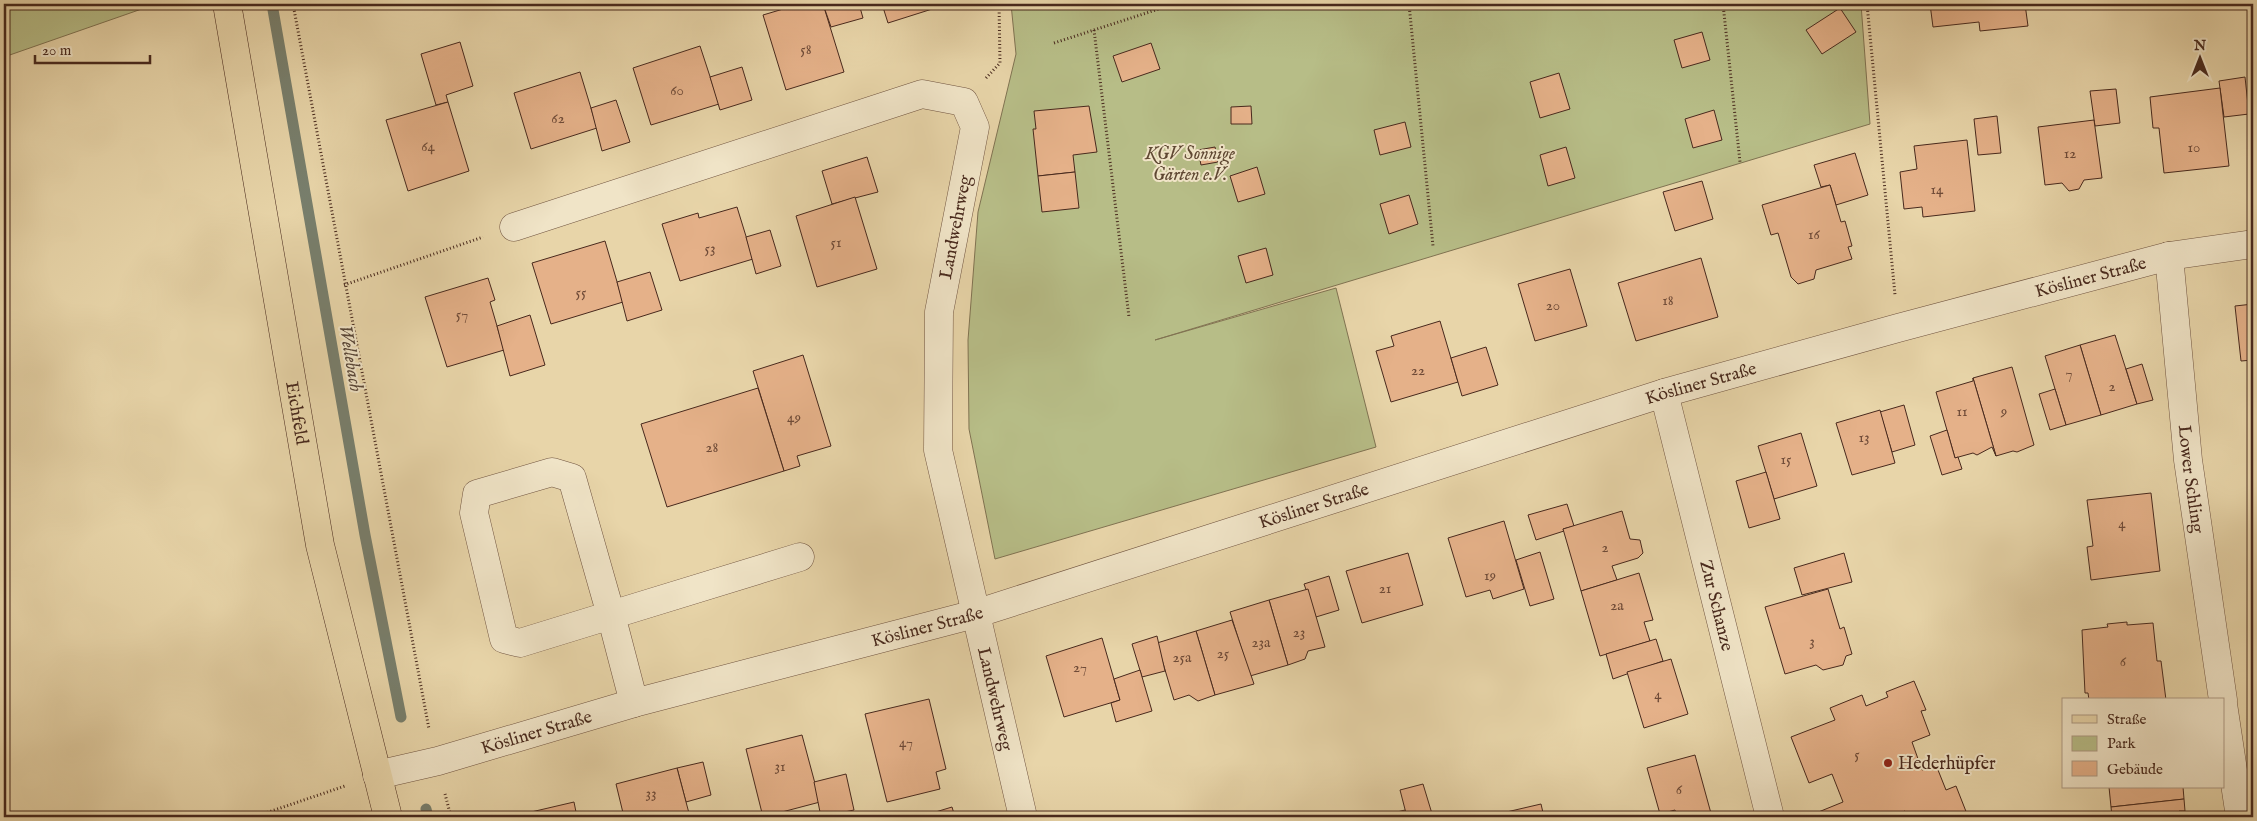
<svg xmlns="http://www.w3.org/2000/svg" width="2257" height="821" viewBox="0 0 2257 821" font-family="'IM FELL English',serif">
  <rect width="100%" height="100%" fill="#e8d5a9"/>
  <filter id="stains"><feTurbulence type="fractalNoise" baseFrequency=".004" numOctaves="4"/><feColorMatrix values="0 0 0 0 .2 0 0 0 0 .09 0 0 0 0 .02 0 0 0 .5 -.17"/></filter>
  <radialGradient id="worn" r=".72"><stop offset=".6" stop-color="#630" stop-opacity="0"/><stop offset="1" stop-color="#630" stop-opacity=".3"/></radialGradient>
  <g fill="#b7bd87" stroke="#807352">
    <path d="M4 4H156L4 57Z"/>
    <path d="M1011 4H1861L1870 124 1155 340 1336 288 1376 447 995 559 969 429 968 340 978 212 1016 54Z"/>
  </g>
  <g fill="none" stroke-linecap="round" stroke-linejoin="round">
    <g stroke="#787f6d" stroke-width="11">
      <path d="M272 4 365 535 401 717"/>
      <path d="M426 809 428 817"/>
    </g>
  </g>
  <g fill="#e5b189" stroke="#48291d">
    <path d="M800 4H823L844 72 786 90 763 15Z"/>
    <path d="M823 4H859L863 18 831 27Z"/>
    <path d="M882 4H948L888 23Z"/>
    <path d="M1930 4H2025L2028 26 1980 31 1979 22 1933 27Z"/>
    <path d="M1840 8 1856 32 1822 54 1806 30Z"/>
    <path d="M1702 32 1710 60 1682 68 1674 40Z"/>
    <path d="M460 42 473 86 446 95 448 102 436 105 421 54Z"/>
    <path d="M1151 43 1160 69 1122 82 1113 56Z"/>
    <path d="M700 46 719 104 651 125 633 68Z"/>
    <path d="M742 67 752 100 720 110 710 77Z"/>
    <path d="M580 72 597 128 531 149 514 93Z"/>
    <path d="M1559 73 1570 109 1540 118 1530 82Z"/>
    <path d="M2245 77 2249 114 2224 117 2219 81Z"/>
    <path d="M2220 88 2229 166 2164 173 2159 128H2153L2150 97Z"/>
    <path d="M2116 89 2120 123 2095 126 2090 91Z"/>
    <path d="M616 100 630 142 602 151 591 108Z"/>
    <path d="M448 102 469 171 408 191 386 120Z"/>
    <path d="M1089 106 1097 152 1073 155 1075 172 1038 176 1033 129H1036L1034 111Z"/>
    <path d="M1251 106 1252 124H1231V107Z"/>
    <path d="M1714 110 1722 140 1693 148 1685 119Z"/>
    <path d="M1997 116 2001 153 1978 155 1974 119Z"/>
    <path d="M2094 120 2102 178 2084 180 2079 189 2069 191 2062 183 2045 185 2038 127Z"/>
    <path d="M1405 122 1411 147 1380 155 1374 130Z"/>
    <path d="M1967 140 1975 211 1923 217 1922 207 1904 209 1900 172 1917 169 1914 146Z"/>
    <path d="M1215 147 1218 162 1201 165 1198 150Z"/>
    <path d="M1566 147 1575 178 1548 186 1540 155Z"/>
    <path d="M1855 153 1868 195 1836 205 1830 185 1821 187 1814 165Z"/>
    <path d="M867 157 878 192 832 204 822 171Z"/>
    <path d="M1257 167 1265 194 1238 202 1230 176Z"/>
    <path d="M1075 172 1079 208 1042 212 1038 176Z"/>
    <path d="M1702 181 1713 219 1675 231 1663 192Z"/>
    <path d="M1830 185 1841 222 1845 221 1852 246 1848 247 1852 259 1816 270 1814 279 1798 284 1791 277 1778 233 1771 235 1762 205Z"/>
    <path d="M1409 195 1418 224 1389 234 1380 204Z"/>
    <path d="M855 197 877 269 817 287 796 216Z"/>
    <path d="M737 207 753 259 680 281 662 224 698 213 699 218Z"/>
    <path d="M770 230 781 266 756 274 746 237Z"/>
    <path d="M605 241 623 302 551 324 532 263Z"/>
    <path d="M1266 248 1273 275 1246 283 1238 256Z"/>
    <path d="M1701 258 1718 317 1636 341 1618 283Z"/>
    <path d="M1570 269 1587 326 1535 341 1518 284Z"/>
    <path d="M650 272 662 310 627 321 617 282Z"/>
    <path d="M488 278 495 300 490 302 504 350 447 367 425 297Z"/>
    <path d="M2253 304V360L2241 361 2235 306Z"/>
    <path d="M530 315 545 365 510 376 497 326Z"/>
    <path d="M1440 321 1458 382 1391 402 1376 351 1394 346 1391 336Z"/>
    <path d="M2115 335 2137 404 2101 415 2080 345Z"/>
    <path d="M2080 345 2101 415 2066 425 2045 356Z"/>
    <path d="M1486 347 1498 385 1462 396 1451 358Z"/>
    <path d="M803 355 831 446 797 456 800 466 784 471 753 371Z"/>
    <path d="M2142 364 2153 400 2137 404 2126 369Z"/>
    <path d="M2012 367 2034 445 2017 452 2013 451 1996 456 1973 378Z"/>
    <path d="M1973 378 1996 456 1992 447 1977 455 1973 453 1955 458 1936 392 1973 381Z"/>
    <path d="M758 388 784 471 667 507 641 424Z"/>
    <path d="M2055 389 2066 425 2050 430 2039 394Z"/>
    <path d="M1904 405 1915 445 1892 452 1880 412Z"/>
    <path d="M1880 410 1895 463 1852 475 1836 423Z"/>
    <path d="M1947 430 1955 458 1958 457 1962 469 1942 475 1930 436Z"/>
    <path d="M1801 433 1817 486 1774 499 1758 446Z"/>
    <path d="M1766 472 1780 519 1749 528 1736 481Z"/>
    <path d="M2151 493 2160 571 2091 580 2087 547 2093 546 2087 500Z"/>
    <path d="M1567 504 1574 526 1563 529 1564 531 1536 540 1528 515Z"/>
    <path d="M1622 511 1630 539 1640 540 1643 553 1638 558 1612 566 1617 580 1581 591 1563 529Z"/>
    <path d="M1504 521 1524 589 1493 599 1490 590 1466 597 1448 538Z"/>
    <path d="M1540 552 1554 599 1530 606 1516 560Z"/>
    <path d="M1408 553 1423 605 1362 623 1346 571Z"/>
    <path d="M1844 553 1852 582 1802 595 1794 568Z"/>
    <path d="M1639 573 1653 620 1644 622 1650 641 1600 656 1581 591Z"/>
    <path d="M1329 576 1339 610 1316 617 1304 584Z"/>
    <path d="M1308 589 1325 647 1308 651 1305 659 1288 665 1269 600Z"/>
    <path d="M1828 589 1840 629 1844 627 1852 654 1846 656 1843 665 1823 670 1816 665 1785 674 1765 607Z"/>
    <path d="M1269 600 1288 665 1250 676 1230 612Z"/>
    <path d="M1232 620 1254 684 1215 695 1196 631Z"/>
    <path d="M2127 622V625L2153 623 2157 661H2161L2166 700H2089L2088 693H2085L2082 630 2108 627 2107 624Z"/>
    <path d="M1196 631 1215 695 1198 701 1189 695 1174 700 1157 643Z"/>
    <path d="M1157 636 1165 671 1142 677 1132 644Z"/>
    <path d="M1102 638 1120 700 1064 717 1046 656Z"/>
    <path d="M1656 639 1663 661 1613 679 1606 654Z"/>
    <path d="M1671 659 1688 714 1644 728 1627 672Z"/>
    <path d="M1140 670 1152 711 1116 722 1111 703 1120 700 1114 679Z"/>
    <path d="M1914 681 1926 710 1921 711 1930 735 1912 742 1922 770 1936 765 1946 790 1956 786 1967 814 1958 817H1908L1905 811 1888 817H1818L1816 813 1843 802 1832 774 1809 783 1791 737 1835 720 1830 708 1862 695 1866 706 1888 697 1886 692Z"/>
    <path d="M929 699 946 769 936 772 940 789 887 802 865 714Z"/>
    <path d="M802 735 820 802 763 817 746 749Z"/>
    <path d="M1695 755 1712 817H1677L1675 810 1660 814 1647 768Z"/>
    <path d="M703 762 711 795 686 802 677 768Z"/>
    <path d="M677 768 690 817H624L616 784Z"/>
    <path d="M846 774 854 810 821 817 814 782Z"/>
    <path d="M1423 784 1433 817H1407L1400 790Z"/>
    <path d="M2109 787H2183L2184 799 2111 807Z"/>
    <path d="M2184 799 2185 811H2179L2180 817H2112L2111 807Z"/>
    <path d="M574 802 577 817H514V816Z"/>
    <path d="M1541 804 1544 817H1485Z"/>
    <path d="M952 807 955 817H919Z"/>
    <path d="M1405 810 1407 817H1377Z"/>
  </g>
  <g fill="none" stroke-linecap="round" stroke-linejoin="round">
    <g stroke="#705440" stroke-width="29">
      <g id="minor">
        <path id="s1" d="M514 227 922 94 964 102 975 127 939 312 938 450 1023 817"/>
        <path id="s2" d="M2169 256 2188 460 2223 700"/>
        <path id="s3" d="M1664 393 1770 817"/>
        <path d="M552 472 572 478 611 615 520 643 504 639 474 513 477 494Z"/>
        <path d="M634 703 611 615 800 557"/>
        <path d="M2223 704 2240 817"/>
        <path id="s4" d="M377 775 438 761 634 703 975 614 1664 393 1898 328 2169 256 2253 244"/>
      </g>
    </g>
    <g stroke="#48291d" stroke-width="29">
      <g id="major">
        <path id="s5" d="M227 4 320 545 388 817"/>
      </g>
    </g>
    <g stroke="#48291d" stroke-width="3" stroke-dasharray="1 2.5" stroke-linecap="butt">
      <path d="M293 4 429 729"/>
      <path d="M1409 4 1433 246"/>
      <path d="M1723 4 1740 162"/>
      <path d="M1867 4 1895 295"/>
      <path d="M1094 30 1129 317"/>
      <path d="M1054 43 1174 4"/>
      <path d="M986 78 1000 63 999 4"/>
      <path d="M344 285 483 237"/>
      <path d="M445 794 451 817"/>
      <path d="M254 817 345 786"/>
    </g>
    <use href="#minor" stroke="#f0e4c7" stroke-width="28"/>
    <use href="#major" stroke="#e8d5a9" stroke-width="28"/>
  </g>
  <circle fill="#8f2418" stroke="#f0e4c7" stroke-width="2" cx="1888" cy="763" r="5"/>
  <g text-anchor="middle" stroke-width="4" stroke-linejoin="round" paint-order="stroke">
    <g font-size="15" fill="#6f4b38">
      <text x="806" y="54">58</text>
      <text x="677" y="95">60</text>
      <text x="558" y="123">62</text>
      <text x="428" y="151">64</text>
      <text x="2194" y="152">10</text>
      <text x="2070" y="158">12</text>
      <text x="1937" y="194">14</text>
      <text x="1814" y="239">16</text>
      <text x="836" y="247">51</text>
      <text x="710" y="253">53</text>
      <text x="581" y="297">55</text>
      <text x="1668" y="305">18</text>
      <text x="1553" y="310">20</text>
      <text x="462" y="319">57</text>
      <text x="1418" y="375">22</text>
      <text x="2069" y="378">7</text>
      <text x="2112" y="391">2</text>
      <text x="1962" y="416">11</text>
      <text x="2004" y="416">9</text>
      <text x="794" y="422">49</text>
      <text x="1864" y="442">13</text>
      <text x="712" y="452">28</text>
      <text x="1786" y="464">15</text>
      <text x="2122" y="528">4</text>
      <text x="1605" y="552">2</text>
      <text x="1490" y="580">19</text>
      <text x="1385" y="593">21</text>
      <text x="1617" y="610">2a</text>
      <text x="1299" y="637">23</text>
      <text x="1812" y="646">3</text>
      <text x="1261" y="647">23a</text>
      <text x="1223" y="658">25</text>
      <text x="1182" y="662">25a</text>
      <text x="2123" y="666">6</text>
      <text x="1080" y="672">27</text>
      <text x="1658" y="699">4</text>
      <text x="906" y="747">47</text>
      <text x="1857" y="759">5</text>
      <text x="780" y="771">31</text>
      <text x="1679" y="794">6</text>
      <text x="651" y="798">33</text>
    </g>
    <g font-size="18" font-style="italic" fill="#5e4732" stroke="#f0e4c7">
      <text x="1190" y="159">KGV Sonnige<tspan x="1190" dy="21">Gärten e.V.</tspan></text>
    </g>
    <g font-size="18" fill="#48291d" stroke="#f0e4c7">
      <text transform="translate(955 227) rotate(-79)" y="6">Landwehrweg</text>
      <text dy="6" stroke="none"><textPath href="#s4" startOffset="1785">Kösliner Straße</textPath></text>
      <text dy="6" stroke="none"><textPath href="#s4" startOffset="1381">Kösliner Straße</textPath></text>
      <text dy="6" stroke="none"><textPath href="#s5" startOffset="415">Eichfeld</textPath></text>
      <text dy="6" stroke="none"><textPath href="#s2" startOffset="224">Lower Schling</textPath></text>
      <text dy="6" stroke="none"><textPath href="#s4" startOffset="975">Kösliner Straße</textPath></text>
      <text dy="6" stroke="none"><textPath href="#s3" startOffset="219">Zur Schanze</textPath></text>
      <text dy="6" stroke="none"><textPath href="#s4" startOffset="570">Kösliner Straße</textPath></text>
      <text dy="6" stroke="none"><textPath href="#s1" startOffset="1081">Landwehrweg</textPath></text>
      <text dy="6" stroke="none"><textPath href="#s4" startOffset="165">Kösliner Straße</textPath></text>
    </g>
    <g font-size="18" fill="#48291d" stroke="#f0e4c7" text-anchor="start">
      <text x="1898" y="769">Hederhüpfer</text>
    </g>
    <g font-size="19" font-style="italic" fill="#584638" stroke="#f0e4c7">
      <text transform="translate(352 358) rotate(80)" y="7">Wellebach</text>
    </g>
  </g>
  <rect width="2257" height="821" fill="none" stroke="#e8d5a9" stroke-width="20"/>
  <rect x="5" y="5" width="2247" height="811" fill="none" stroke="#48291d" stroke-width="2.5"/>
  <rect x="10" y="10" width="2237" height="801" fill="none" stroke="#48291d"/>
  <rect x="2062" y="698" width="162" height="90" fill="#f0e4c7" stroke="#ad9983"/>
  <rect x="2072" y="715" width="25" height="8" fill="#e8d5a9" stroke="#ad9983"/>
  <text x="2107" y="724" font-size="15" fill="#48291d">Straße</text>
  <rect x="2072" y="736" width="25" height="15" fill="#b7bd87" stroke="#ad9983"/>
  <text x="2107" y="748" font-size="15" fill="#48291d">Park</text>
  <rect x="2072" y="761" width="25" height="15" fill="#e5b189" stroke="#ad9983"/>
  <text x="2107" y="774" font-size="15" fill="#48291d">Gebäude</text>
  <g transform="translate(2200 58)" stroke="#f0e4c7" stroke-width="4" paint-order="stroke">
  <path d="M0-4L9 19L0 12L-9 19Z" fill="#48291d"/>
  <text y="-8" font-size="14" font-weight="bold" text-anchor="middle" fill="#48291d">N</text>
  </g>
  <path d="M35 55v8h115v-8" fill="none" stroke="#48291d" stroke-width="2.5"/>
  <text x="42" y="55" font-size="15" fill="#48291d" stroke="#f0e4c7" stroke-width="4" paint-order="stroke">20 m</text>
  <rect width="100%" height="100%" filter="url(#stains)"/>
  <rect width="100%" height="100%" fill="url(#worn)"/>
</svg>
